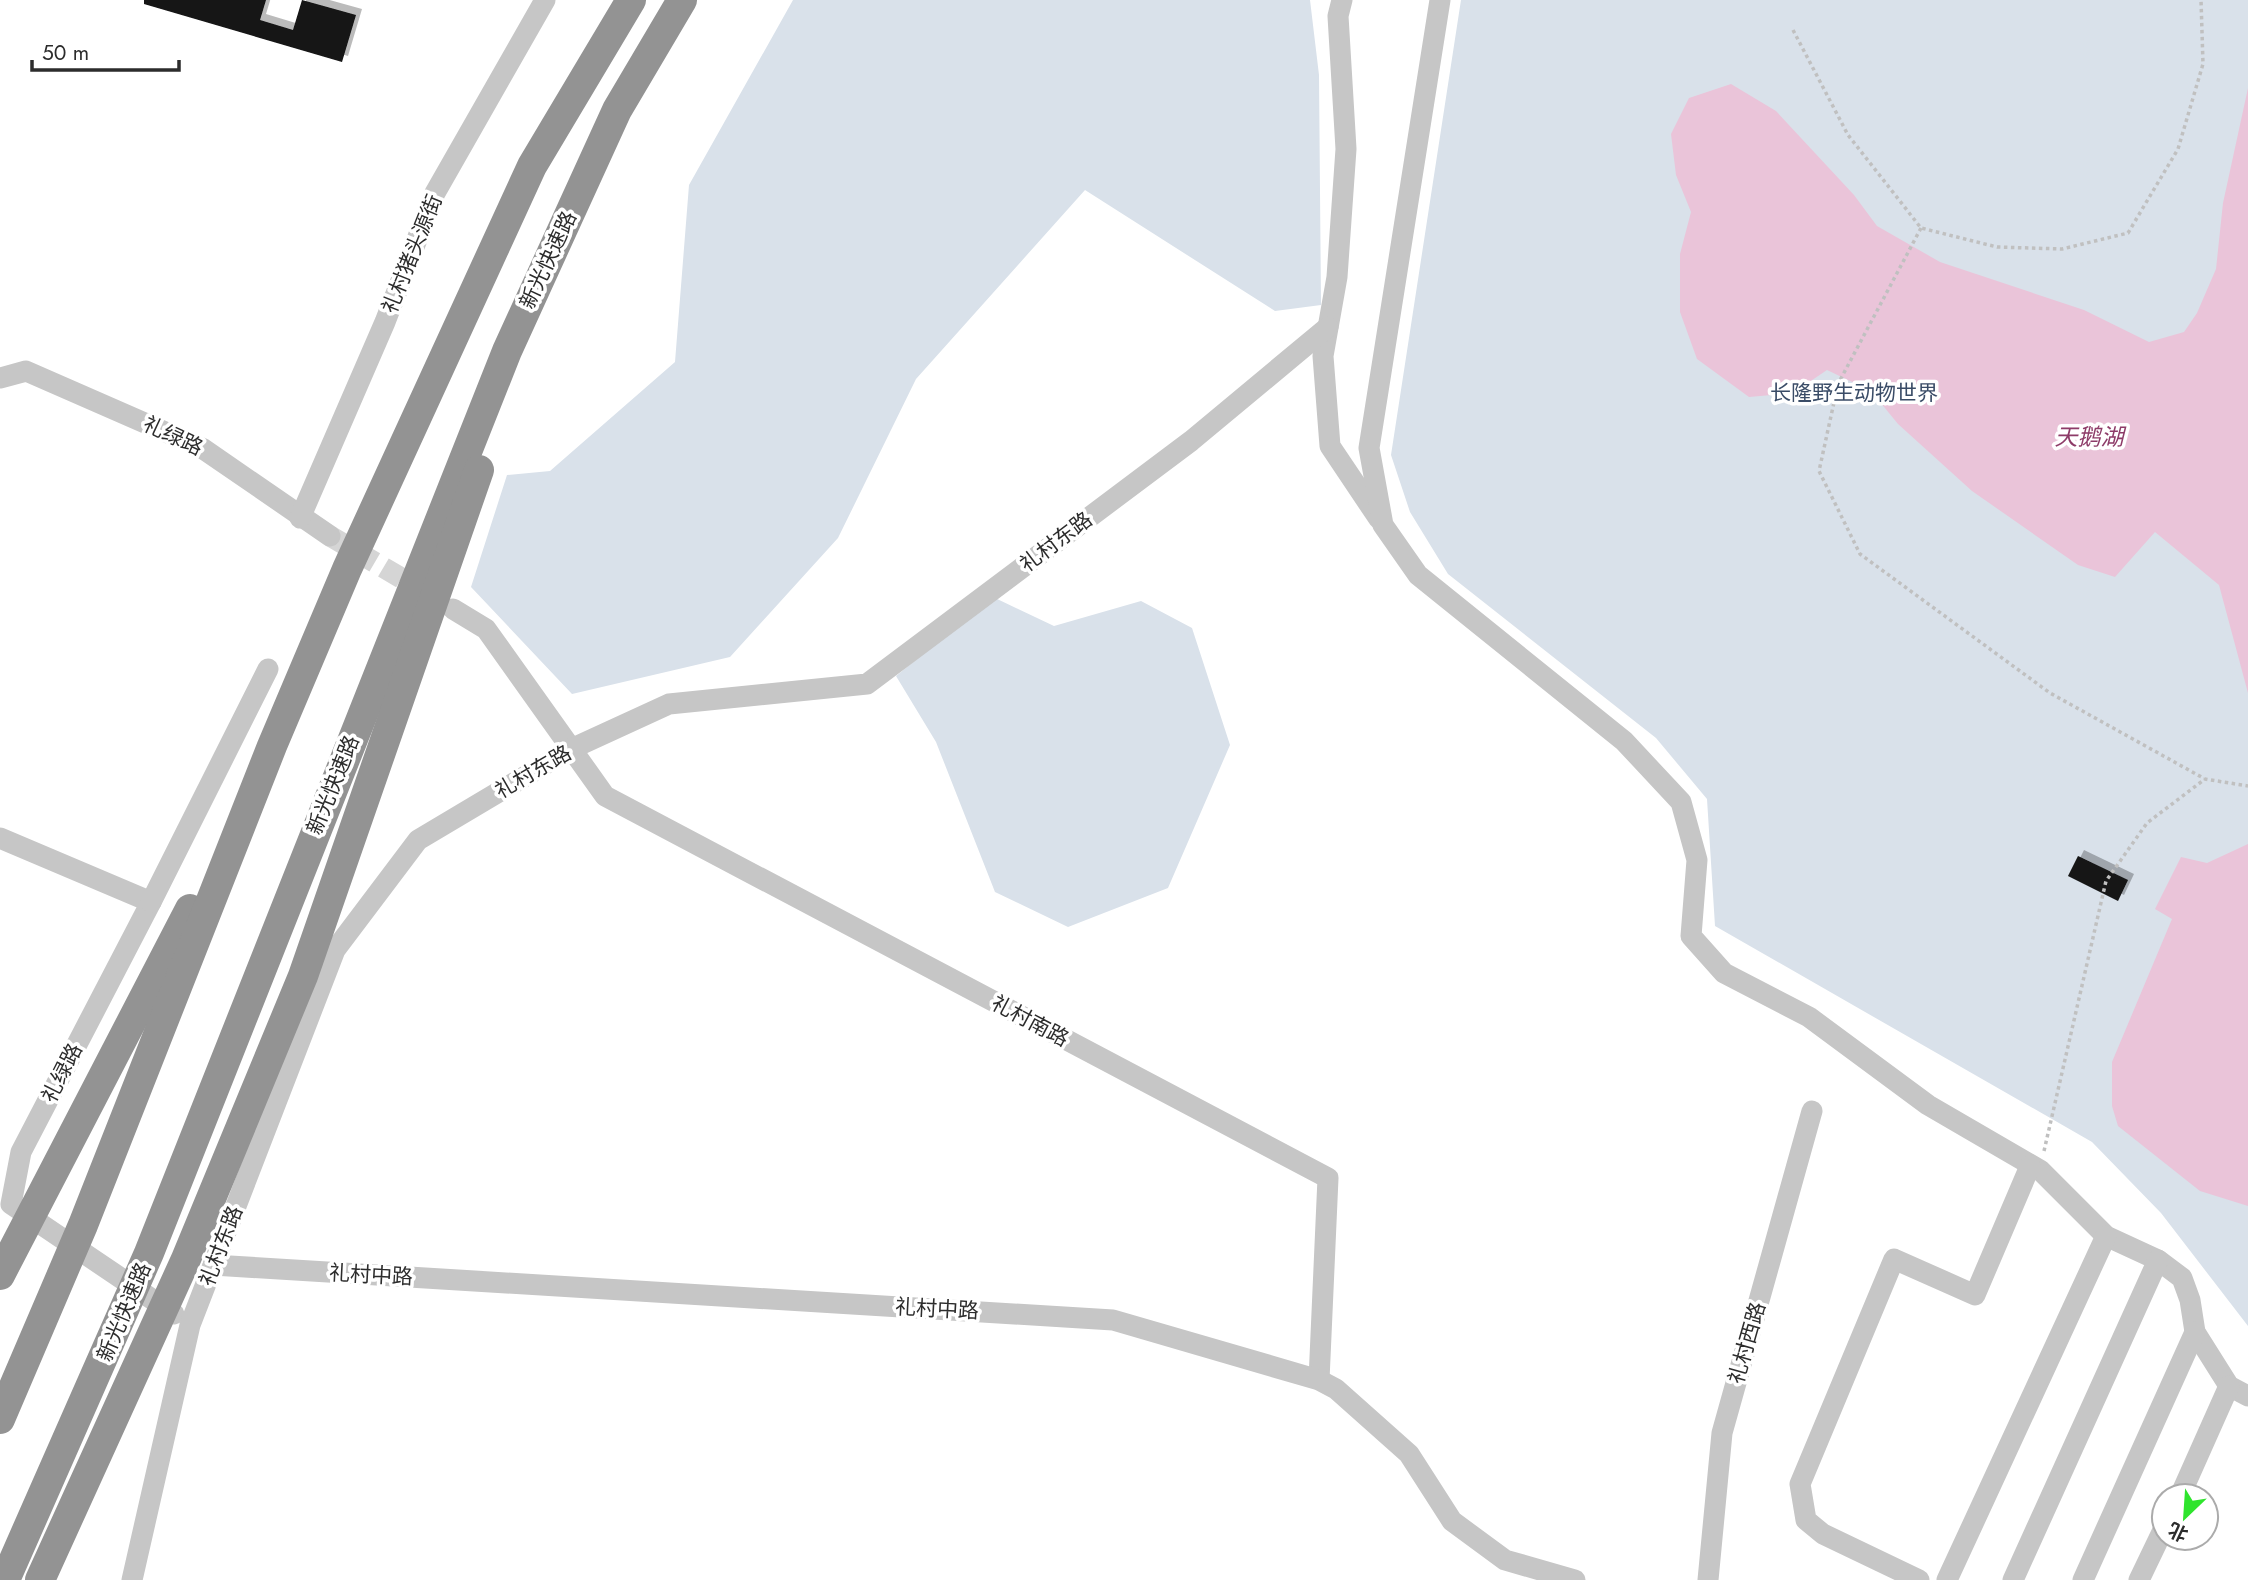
<svg xmlns="http://www.w3.org/2000/svg" width="2248" height="1580" viewBox="0 0 2248 1580" font-family="Jost,'Noto Sans SC',sans-serif">
  <defs>
    <filter id="shadow"><feDropShadow dx="6" dy="-6" stdDeviation="0" flood-color="#0004"/></filter>
  </defs>
  <rect width="100%" height="100%" fill="#fff"/>
  <g fill="#d9e1ea">
    <path d="M793 0H1310L1319 75 1321 305 1275 311 1085 190 916 379 838 538 730 657 572 694 471 587 507 475 550 471 675 362 689 185Z"/>
    <path d="M1461 0H2248V1326L2161 1213 2092 1142 1715 926 1707 799 1656 738 1448 574 1410 512 1391 455Z"/>
    <path d="M993 597 1054 626 1141 601 1192 628 1230 745 1168 888 1068 927 995 892 936 742 896 676Z"/>
  </g>
  <g fill="#eac4d9">
    <path d="M1731 84 1776 111 1854 195 1877 226 1940 262 2084 310 2149 342 2184 332 2197 313 2216 269 2223 203 2248 88V693L2219 585 2155 532 2115 577 2078 565 1972 491 1898 424 1871 391 1827 370 1793 393 1749 397 1697 359 1680 312V254L1691 212 1676 175 1671 134 1689 98Z"/>
    <path d="M2248 844V1206L2200 1191 2118 1126 2112 1106V1062L2172 919 2155 909 2181 857 2207 863Z"/>
  </g>
  <g fill="#131313" filter="url(#shadow)">
    <path d="M144 0H266L260 20 293 30 302 0 356 15 342 62 144 4Z"/>
    <path d="M2078 856 2128 880 2118 901 2068 876Z"/>
  </g>
  <g fill="none" stroke-linecap="round" stroke-linejoin="round">
    <path stroke="#d5d5d5" stroke-width="21" stroke-dasharray="21 10" stroke-linecap="butt" d="M330 536 425 592"/>
    <g stroke="#c0c0c0" stroke-width="3.5" stroke-dasharray="3.5 3.5" stroke-linecap="butt">
      <path d="M1793 30 1848 135 1921 228 1997 247 2062 249 2128 233 2178 149 2203 64 2201 0"/>
      <path d="M1921 228 1838 384 1819 471 1860 554 2050 693 2205 779 2248 786"/>
      <path d="M2044 1151 2106 881 2147 823 2205 779"/>
    </g>
    <g stroke="#c6c6c6" stroke-width="21">
      <path d="M1342 0 1338 16 1346 149 1337 277 1323 356 1330 446 1379 519"/>
      <path d="M1440 0 1369 448 1383 525 1418 575 1624 741 1681 802 1697 860 1691 936 1724 973 1809 1017 1928 1105 2040 1170 2106 1236 2158 1260 2182 1278 2190 1300 2195 1332 2229 1386 2248 1396"/>
      <path d="M0 378 26 371 202 448 330 536"/>
      <path d="M300 518 385 322 435 193 545 0"/>
      <path d="M453 609 486 629 605 796 1328 1178 1319 1380"/>
      <path d="M0 838 151 902 21 1152 11 1204 174 1314"/>
      <path d="M151 902 268 669"/>
      <path d="M213 1265 1113 1320 1319 1380 1336 1389 1409 1454 1452 1521 1505 1560 1575 1580"/>
      <path d="M2180 1496 2229 1386"/>
      <path d="M132 1580 190 1325 335 950 418 840 571 749 669 704 867 684 1191 441 1328 327"/>
      <path d="M1708 1580 1722 1433 1812 1111"/>
      <path d="M1919 1580 1823 1534 1806 1520 1800 1484 1894 1259 1975 1295 2030 1166"/>
      <path d="M1947 1580 2106 1236"/>
      <path d="M2013 1580 2158 1260"/>
      <path d="M2083 1580 2195 1332"/>
      <path d="M2139 1580 2164 1528"/>
    </g>
    <g stroke="#939393" stroke-width="30">
      <path d="M0 1275 190 909"/>
      <path d="M0 1419 83 1225 272 746 347 569 532 166 631 0"/>
      <path d="M5 1580 149 1253 507 351 617 110 682 0"/>
      <path d="M40 1580 186 1259 303 976 479 470"/>
    </g>
  </g>
  <g text-anchor="middle" stroke-width="7" stroke-linejoin="round" paint-order="stroke">
    <g font-size="21" fill="#2c2c2c" stroke="#fff">
      <text transform="translate(412 254) rotate(-68)" y="7">礼村猪头源街</text>
      <text transform="translate(548 260) rotate(-65)" y="7">新光快速路</text>
      <text transform="translate(173 436) rotate(25)" y="7">礼绿路</text>
      <text transform="translate(1056 542) rotate(-37)" y="7">礼村东路</text>
      <text transform="translate(533 772) rotate(-30)" y="7">礼村东路</text>
      <text transform="translate(333 785) rotate(-68)" y="7">新光快速路</text>
      <text transform="translate(1030 1021) rotate(28)" y="7">礼村南路</text>
      <text transform="translate(62 1073) rotate(-63)" y="7">礼绿路</text>
      <text transform="translate(221 1246) rotate(-69)" y="7">礼村东路</text>
      <text transform="translate(371 1275) rotate(3)" y="7">礼村中路</text>
      <text transform="translate(937 1309) rotate(3)" y="7">礼村中路</text>
      <text transform="translate(124 1312) rotate(-67)" y="7">新光快速路</text>
      <text transform="translate(1747 1343) rotate(-74)" y="7">礼村西路</text>
    </g>
    <g font-size="21" fill="#3a4c67" stroke="#fff">
      <text x="1854" y="400">长隆野生动物世界</text>
    </g>
    <g font-size="23" font-style="italic" fill="#8d3b68" stroke="#fff">
      <text x="2089" y="445">天鹅湖</text>
    </g>
  </g>
  <g transform="translate(2185 1517) rotate(205)"><circle r="33" fill="#ffffff" stroke="#ababab" stroke-width="2"/>
  <path d="M0-5L12 26L0 18L-12 26Z" fill="#2fe42d"/>
  <text y="-10" font-size="19" font-weight="bold" text-anchor="middle" fill="#2c2c2c">北</text>
  </g>
  <path d="M32 60v10h147v-10" fill="none" stroke="#2c2c2c" stroke-width="3.5"/>
  <text x="42" y="60" font-size="21" fill="#2c2c2c" stroke="#ffffff" stroke-width="5" paint-order="stroke">50 m</text>
</svg>
